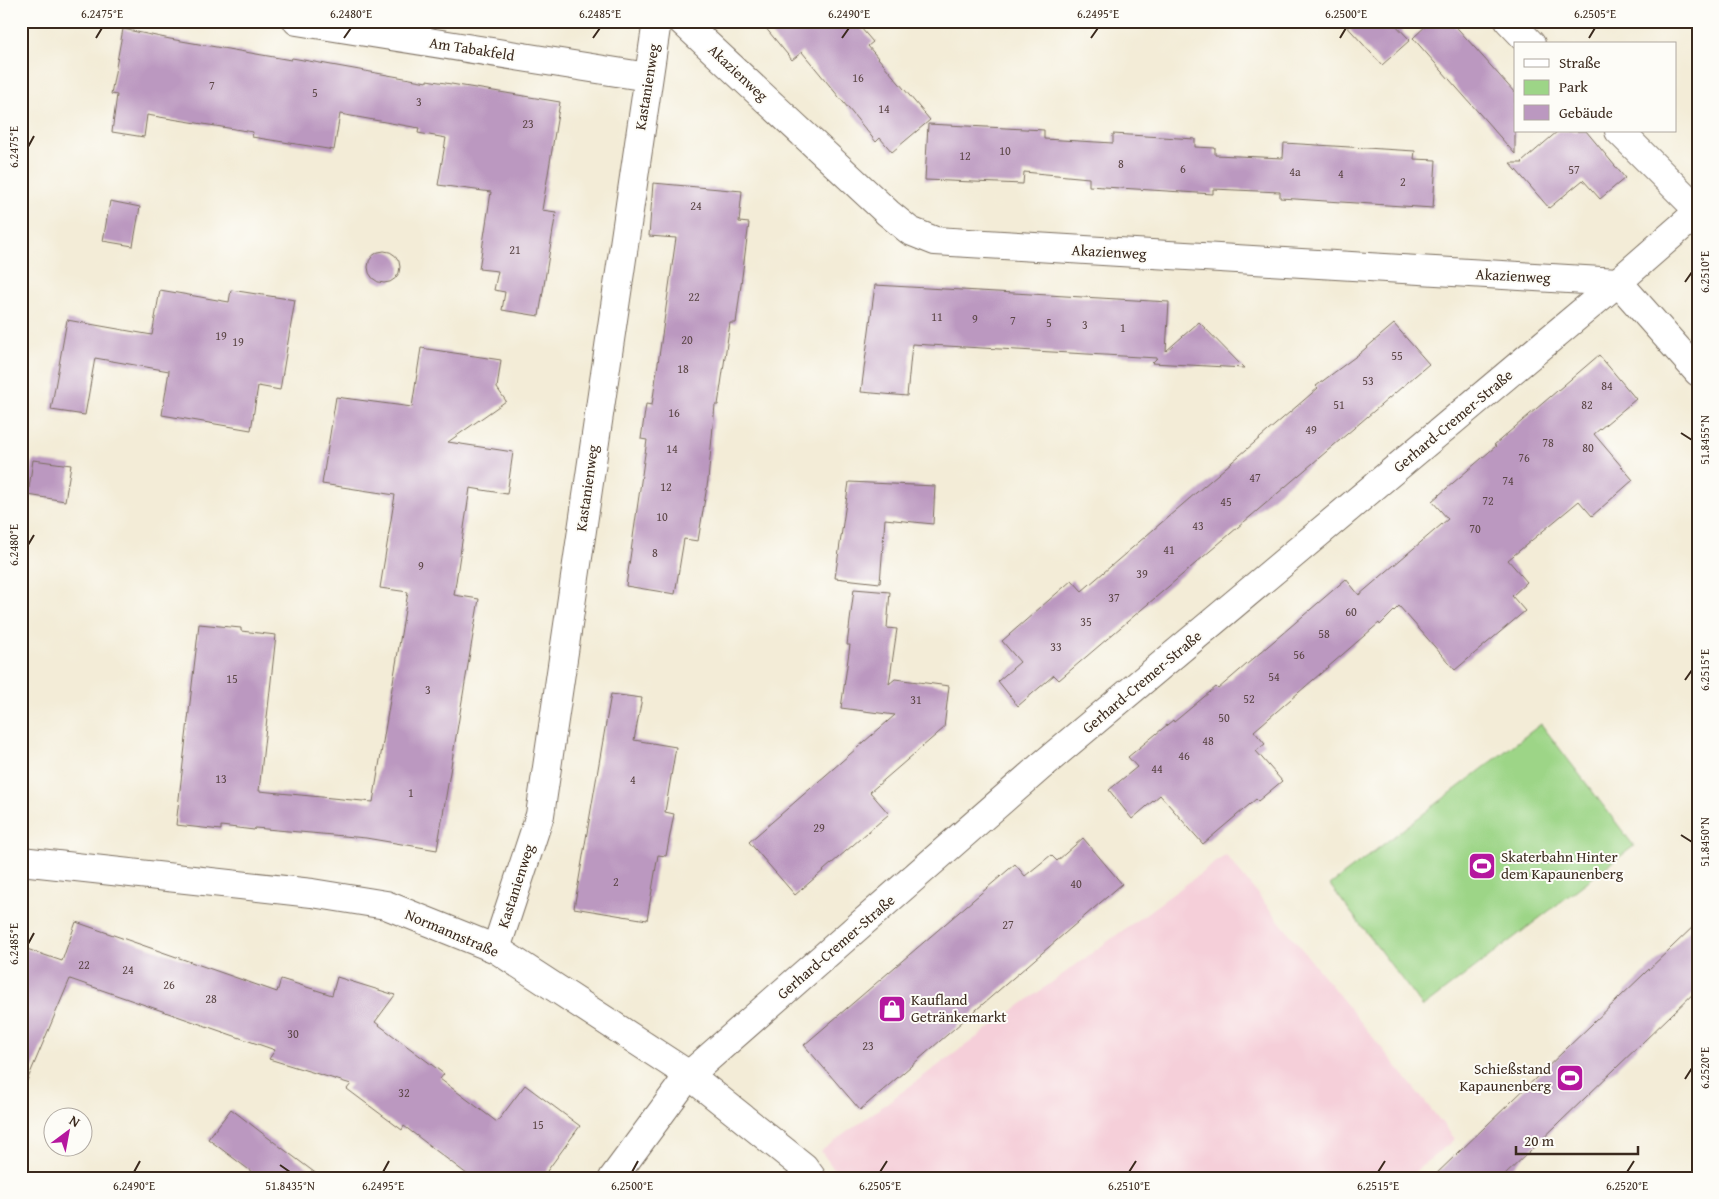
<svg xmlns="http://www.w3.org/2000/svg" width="1719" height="1199" viewBox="0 0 1719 1199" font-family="'Gentium Book Plus',serif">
  <rect width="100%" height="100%" fill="#fdfcf7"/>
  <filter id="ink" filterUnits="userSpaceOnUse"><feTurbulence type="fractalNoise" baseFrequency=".02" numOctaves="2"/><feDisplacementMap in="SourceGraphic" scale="10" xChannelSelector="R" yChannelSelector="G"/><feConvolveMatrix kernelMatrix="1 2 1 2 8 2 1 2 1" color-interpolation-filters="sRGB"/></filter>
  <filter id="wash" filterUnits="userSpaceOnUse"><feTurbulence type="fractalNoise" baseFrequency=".0096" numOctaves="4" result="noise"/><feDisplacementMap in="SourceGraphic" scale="20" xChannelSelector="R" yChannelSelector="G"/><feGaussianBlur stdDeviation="1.12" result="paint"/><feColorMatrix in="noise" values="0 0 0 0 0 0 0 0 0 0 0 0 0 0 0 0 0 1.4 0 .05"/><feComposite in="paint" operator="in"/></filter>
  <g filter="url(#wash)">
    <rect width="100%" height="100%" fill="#f3ecd7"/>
    <path fill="#f5cfd9" d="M1226 855 1455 1139 1407 1178H840L821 1151Z"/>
    <path fill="#9dd587" stroke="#6c8052" d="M1541 724 1634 846 1423 1007 1330 885Z"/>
    <g id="blocks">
      <g fill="#bb98c0">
        <path d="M760 21H855L873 42 868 46 930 120 892 152 880 138 876 142 802 52 792 60Z"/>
        <path d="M1342 21H1392L1410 40 1382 65Z"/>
        <path d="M1431 21H1451L1515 93V154L1413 38Z"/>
        <path d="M123 29 170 39 291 60 292 58 427 82V80L560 102 542 210 556 212 539 316 502 310 505 292 494 290 498 271 479 269 491 192 438 185 446 138 418 133 419 128 340 114 334 150 252 137 253 132 147 115 144 137 112 132 117 95 111 94Z"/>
        <path d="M928 124 1044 130V139L1113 143V134L1195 139V147L1215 148V155L1283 158 1284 143 1415 151 1414 159 1436 160 1433 208 1280 198V192L1213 189V194L1089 186V178L1024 172 1023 184 925 180Z"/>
        <path d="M1558 131H1586L1625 178 1600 199 1583 180 1549 208 1510 163H1523L1522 162Z"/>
        <path d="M653 183 742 191 739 222 749 223 736 323H730L718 405H715L708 480 698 541 684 539 675 594 626 586 647 440 641 439 646 404 652 405 676 238 649 236Z"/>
        <path d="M110 201 140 207 133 246 103 241Z"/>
        <circle cx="384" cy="267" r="16"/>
        <path d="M875 285 1169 302 1166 351 1199 322 1244 368 1152 363 1157 358 912 344 907 396 861 392Z"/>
        <path d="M160 290 229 302 231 290 295 300 280 390 258 386 251 430 162 415 169 371 95 358 85 415 51 410 67 320 152 335Z"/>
        <path d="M1394 324 1429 364 1059 680 1054 675 1018 706 998 681 1020 662 1002 641 1072 580 1082 591 1318 388 1316 386 1359 354Z"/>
        <path d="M421 348 501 360 497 388 506 401 448 442 513 452 507 494 470 488 454 595 479 599 437 850 366 838 255 828 254 830 221 826V830L176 825 199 624 241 628V631L276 635 259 791 373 802 408 592 380 588 395 495 322 484 336 397 412 407Z"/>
        <path d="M1599 355 1636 399 1594 434 1633 480 1592 516 1579 501 1508 560 1527 582 1512 596 1525 611 1455 670 1399 606 1380 625 1379 623 1254 731 1265 744 1256 751 1282 781 1258 801 1256 799 1203 844 1160 795 1132 819 1109 790 1137 767 1128 757 1173 720 1174 722 1216 687 1218 689 1346 579 1359 595 1448 519 1432 501 1496 446 1494 445Z"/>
        <path d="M33 460 71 465 65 501 28 495Z"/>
        <path d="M849 482 935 486 933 524 885 519 880 583 835 578Z"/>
        <path d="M854 589 890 592 887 628 897 629 889 684 895 679 949 686 944 728 870 792 889 814 795 895 749 842 895 715 841 708 850 645H847Z"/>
        <path d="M611 694 642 698 634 740 676 747 665 812 674 814 666 856 658 855 647 920 574 908Z"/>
        <path d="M1083 838 1122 884 860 1110 804 1045 1015 864 1025 876 1051 855 1057 861Z"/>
        <path d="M76 922 277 992 281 979 332 995 337 977 395 995 375 1022 444 1074 440 1079 497 1122 525 1085 580 1126 542 1178H472L404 1126 402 1130 347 1089 351 1084 269 1059 275 1050 70 979 21 1095V947L62 961Z"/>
        <path d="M1698 922V989L1502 1178H1432Z"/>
        <path d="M231 1109 266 1136 322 1178H260L208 1139Z"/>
      </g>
    </g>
  </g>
  <g filter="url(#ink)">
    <use href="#blocks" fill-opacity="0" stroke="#7b6e5f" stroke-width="1"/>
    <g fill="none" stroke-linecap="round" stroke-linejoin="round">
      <g stroke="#7b6e5f" stroke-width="30">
        <g id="street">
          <path d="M297 21 648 77"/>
          <path d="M682 21 888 213 910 231 935 241 1618 282"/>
          <path d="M1509 21 1531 44"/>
          <path d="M1619 131 1698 210"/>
          <path d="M1618 282 1698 372"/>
          <path d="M21 861 312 893 386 905 496 949 689 1075 804 1167 812 1178"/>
          <path d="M496 949 540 815 657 21"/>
          <path d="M613 1178 689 1075 1040 767 1618 282 1698 212"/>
        </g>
      </g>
      <use href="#street" stroke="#fff" stroke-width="28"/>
    </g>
  </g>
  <path fill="none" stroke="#3b2a1e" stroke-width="2" d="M96 38 102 28M344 38 351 28M593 38 600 28M842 38 849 28M1091 38 1098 28M1340 38 1346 28M1589 38 1595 28M28 147 34 136M1685 282 1692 272M1681 433 1692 440M28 545 34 535M1685 680 1692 670M1681 835 1692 842M28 944 34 933M1685 1079 1692 1068M280 1165 290 1172M134 1172 140 1161M383 1172 389 1161M632 1172 638 1161M880 1172 887 1161M1129 1172 1136 1161M1378 1172 1385 1161M1627 1172 1634 1161"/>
  <defs>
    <g id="stadium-square" transform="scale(1.4375)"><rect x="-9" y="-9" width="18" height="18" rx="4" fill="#b5179e" stroke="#fdfcf7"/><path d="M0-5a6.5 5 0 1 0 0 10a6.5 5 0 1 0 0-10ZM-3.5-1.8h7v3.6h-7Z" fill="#fff"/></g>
    <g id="shop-square" transform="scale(1.4375)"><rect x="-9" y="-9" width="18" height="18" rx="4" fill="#b5179e" stroke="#fdfcf7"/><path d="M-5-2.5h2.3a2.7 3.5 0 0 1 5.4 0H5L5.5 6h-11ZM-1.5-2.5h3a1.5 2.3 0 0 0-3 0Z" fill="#fff"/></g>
  </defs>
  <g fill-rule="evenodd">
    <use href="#stadium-square" x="1482" y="866"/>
    <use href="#shop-square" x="892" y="1009"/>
    <use href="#stadium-square" x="1570" y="1078"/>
  </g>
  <g text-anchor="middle" stroke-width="4" stroke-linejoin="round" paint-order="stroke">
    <g font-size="12" fill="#5b4646">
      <text x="858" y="82">16</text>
      <text x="212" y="90">7</text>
      <text x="315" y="97">5</text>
      <text x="419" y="106">3</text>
      <text x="884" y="113">14</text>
      <text x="528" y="128">23</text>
      <text x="1005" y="155">10</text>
      <text x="965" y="160">12</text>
      <text x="1121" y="168">8</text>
      <text x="1183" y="173">6</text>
      <text x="1574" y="174">57</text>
      <text x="1295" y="176">4a</text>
      <text x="1341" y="178">4</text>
      <text x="1403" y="186">2</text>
      <text x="696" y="210">24</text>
      <text x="515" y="254">21</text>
      <text x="694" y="301">22</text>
      <text x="937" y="321">11</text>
      <text x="975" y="323">9</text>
      <text x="1013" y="325">7</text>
      <text x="1049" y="327">5</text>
      <text x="1085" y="329">3</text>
      <text x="1123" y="332">1</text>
      <text x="221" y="340">19</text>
      <text x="687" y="344">20</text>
      <text x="238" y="346">19</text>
      <text x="1397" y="360">55</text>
      <text x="683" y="373">18</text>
      <text x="1368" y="385">53</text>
      <text x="1607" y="390">84</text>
      <text x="1339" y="409">51</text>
      <text x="1587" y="409">82</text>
      <text x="674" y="417">16</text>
      <text x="1311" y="434">49</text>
      <text x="1548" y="447">78</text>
      <text x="1588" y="452">80</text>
      <text x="672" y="453">14</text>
      <text x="1524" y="462">76</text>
      <text x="1255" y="482">47</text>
      <text x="1508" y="485">74</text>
      <text x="666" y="491">12</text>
      <text x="1488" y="505">72</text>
      <text x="1226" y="506">45</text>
      <text x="662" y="521">10</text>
      <text x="1198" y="530">43</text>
      <text x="1475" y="533">70</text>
      <text x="1169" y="554">41</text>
      <text x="655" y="557">8</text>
      <text x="421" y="570">9</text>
      <text x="1142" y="578">39</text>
      <text x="1114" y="602">37</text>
      <text x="1351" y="616">60</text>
      <text x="1086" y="626">35</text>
      <text x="1324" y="638">58</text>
      <text x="1056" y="651">33</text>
      <text x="1299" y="659">56</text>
      <text x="1274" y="681">54</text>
      <text x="232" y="683">15</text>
      <text x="428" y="694">3</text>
      <text x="1249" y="703">52</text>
      <text x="916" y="704">31</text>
      <text x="1224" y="722">50</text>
      <text x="1208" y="745">48</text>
      <text x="1184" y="760">46</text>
      <text x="1157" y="773">44</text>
      <text x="221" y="783">13</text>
      <text x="633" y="784">4</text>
      <text x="411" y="797">1</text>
      <text x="819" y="832">29</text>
      <text x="616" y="886">2</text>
      <text x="1076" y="888">40</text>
      <text x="1008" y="929">27</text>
      <text x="84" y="969">22</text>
      <text x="128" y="974">24</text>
      <text x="169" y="989">26</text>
      <text x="211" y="1003">28</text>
      <text x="293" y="1038">30</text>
      <text x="868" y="1050">23</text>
      <text x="404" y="1097">32</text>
      <text x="538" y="1129">15</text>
    </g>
    <g font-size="15" fill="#3b2a1e" stroke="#fdfcf7">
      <text transform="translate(472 49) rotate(9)" y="5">Am Tabakfeld</text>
      <text transform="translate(738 73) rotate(43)" y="5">Akazienweg</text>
      <text transform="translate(647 87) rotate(-81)" y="5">Kastanienweg</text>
      <text transform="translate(1109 252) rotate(3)" y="5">Akazienweg</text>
      <text transform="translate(1513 276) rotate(3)" y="5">Akazienweg</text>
      <text transform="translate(1453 421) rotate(-40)" y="5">Gerhard-Cremer-Straße</text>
      <text transform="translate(587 488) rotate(-82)" y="5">Kastanienweg</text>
      <text transform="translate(1142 682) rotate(-40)" y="5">Gerhard-Cremer-Straße</text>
      <text transform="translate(516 886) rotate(-72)" y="5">Kastanienweg</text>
      <text transform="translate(452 933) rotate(23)" y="5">Normannstraße</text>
      <text transform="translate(836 947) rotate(-41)" y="5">Gerhard-Cremer-Straße</text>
    </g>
    <g font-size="15" fill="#3b2a1e" stroke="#fdfcf7" text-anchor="start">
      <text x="1501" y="862">Skaterbahn Hinter<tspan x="1501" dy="17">dem Kapaunenberg</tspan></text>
      <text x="911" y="1005">Kaufland<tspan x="911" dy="17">Getränkemarkt</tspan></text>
      <text x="1551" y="1074" text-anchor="end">Schießstand<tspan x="1551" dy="17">Kapaunenberg</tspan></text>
    </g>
  </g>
  <rect width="1719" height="1199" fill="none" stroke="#fdfcf7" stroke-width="55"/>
  <rect x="1514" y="42" width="162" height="90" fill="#fdfcf7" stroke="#afa8a0"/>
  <rect x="1524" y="59" width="25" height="8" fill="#ffffff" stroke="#afa8a0"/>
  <text x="1559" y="68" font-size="15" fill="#3b2a1e">Straße</text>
  <rect x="1524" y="80" width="25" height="15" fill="#9dd587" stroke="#afa8a0"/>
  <text x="1559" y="92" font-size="15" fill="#3b2a1e">Park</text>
  <rect x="1524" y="105" width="25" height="15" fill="#bb98c0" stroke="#afa8a0"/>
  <text x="1559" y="118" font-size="15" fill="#3b2a1e">Gebäude</text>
  <g transform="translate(68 1132) rotate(32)"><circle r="24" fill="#fdfcf7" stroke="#afa8a0"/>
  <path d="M0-4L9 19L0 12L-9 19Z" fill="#b5179e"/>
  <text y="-8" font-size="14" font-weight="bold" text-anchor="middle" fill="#3b2a1e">N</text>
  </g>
  <path d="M1516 1146v8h122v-8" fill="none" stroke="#3b2a1e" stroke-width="2.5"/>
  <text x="1524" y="1146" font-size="15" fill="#3b2a1e" stroke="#fdfcf7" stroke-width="4" paint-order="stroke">20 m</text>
  <rect x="28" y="28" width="1664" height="1144" fill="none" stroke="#3b2a1e" stroke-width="2"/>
  <g font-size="12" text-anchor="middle" fill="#3b2a1e">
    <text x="102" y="18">6.2475°E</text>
    <text x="351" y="18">6.2480°E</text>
    <text x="600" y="18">6.2485°E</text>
    <text x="849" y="18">6.2490°E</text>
    <text x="1098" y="18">6.2495°E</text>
    <text x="1346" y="18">6.2500°E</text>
    <text x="1595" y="18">6.2505°E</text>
    <text transform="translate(14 147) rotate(-90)" y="4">6.2475°E</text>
    <text transform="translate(1705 272) rotate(-90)" y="4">6.2510°E</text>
    <text transform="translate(1705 440) rotate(-90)" y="4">51.8455°N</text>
    <text transform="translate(14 545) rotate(-90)" y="4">6.2480°E</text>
    <text transform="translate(1705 670) rotate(-90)" y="4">6.2515°E</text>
    <text transform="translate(1705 842) rotate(-90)" y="4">51.8450°N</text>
    <text transform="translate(14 944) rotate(-90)" y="4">6.2485°E</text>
    <text transform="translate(1705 1068) rotate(-90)" y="4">6.2520°E</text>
    <text x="134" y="1190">6.2490°E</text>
    <text x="290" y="1190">51.8435°N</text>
    <text x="383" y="1190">6.2495°E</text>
    <text x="632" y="1190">6.2500°E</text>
    <text x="880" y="1190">6.2505°E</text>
    <text x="1129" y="1190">6.2510°E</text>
    <text x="1378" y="1190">6.2515°E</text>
    <text x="1627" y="1190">6.2520°E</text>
  </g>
</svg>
